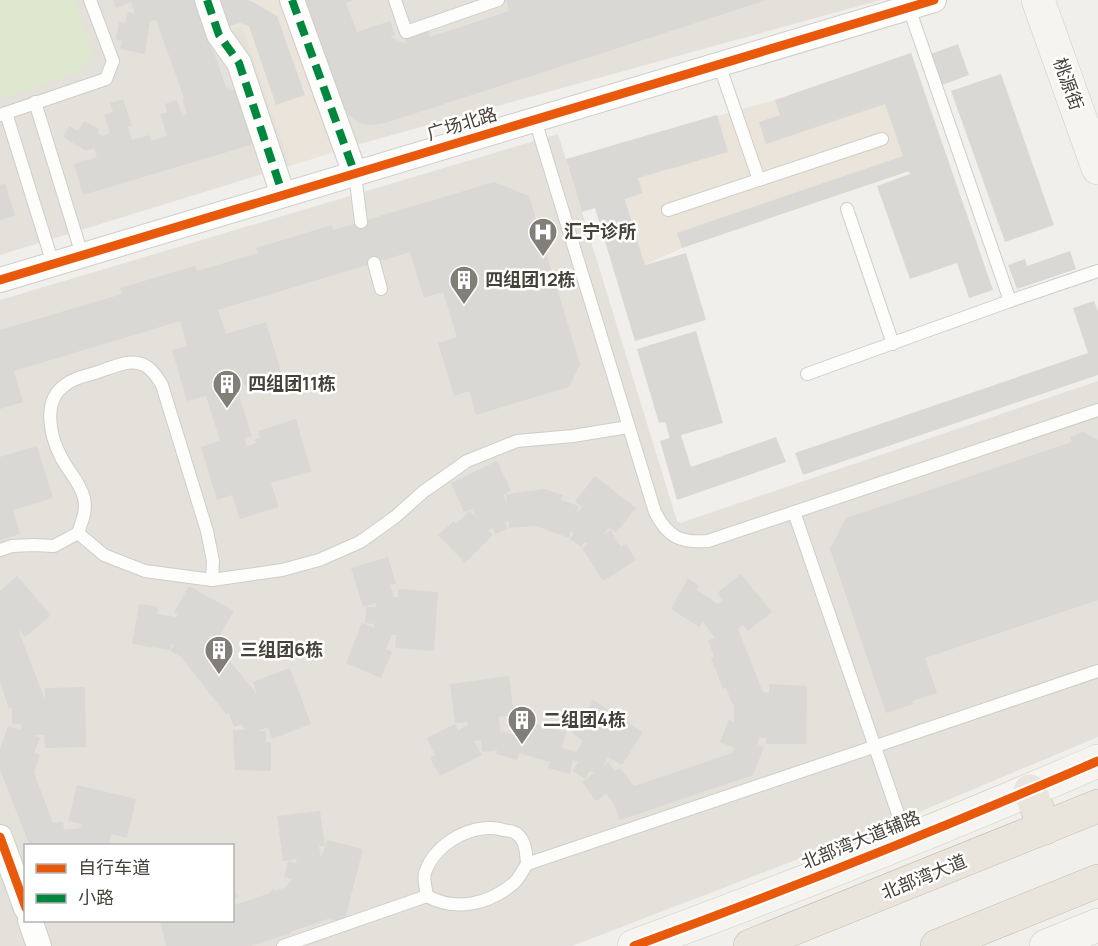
<svg xmlns="http://www.w3.org/2000/svg" width="1098" height="946" viewBox="0 0 1098 946" font-family="Manrope,'Noto Sans SC',sans-serif">
  <rect width="100%" height="100%" fill="#f1efec"/>
  <g fill="#e4e1da" fill-rule="evenodd">
    <path d="M0 0H881L356 145 0 255Z"/>
    <path d="M558 134 677 521 680 523 1098 381V737L900 820 572 946H0V300ZM26 846H232V920H26Z"/>
  </g>
  <g fill="#ebe4da">
    <path d="M217 0H303L356 145 290 166 242 27 228 32Z"/>
    <path d="M911 53 948 161 910 174 908 171 682 248 645 265 610 146 775 100Z"/>
  </g>
  <path fill="#dee8cf" d="M0 0H74L94 56 78 72 0 99Z"/>
  <g fill="#dad8d4">
    <path d="M113 0H195L226 87 241 93 238 101 254 144 83 195 74 164 97 157 94 148 86 151 63 137 69 126 78 131 84 121 99 129 97 133 102 136 110 133 104 115 113 112 110 103 123 99 132 126 128 127 132 140 149 135 151 141 167 136 160 114 167 112 165 104 177 100 182 116 187 114 182 98H184L156 20 150 21 145 54 120 49 122 41 116 39 119 22 125 23 128 12 135 14 131 2 116 8Z"/>
    <path d="M217 0H249L277 16 305 95 276 105 249 26 240 23 227 27Z"/>
    <path d="M305 0H354L346 3 357 32 390 21 395 35 390 37 406 44 405 39 428 31 430 37 509 11 506 0H767L385 123 371 125 359 123 349 115 342 104Z"/>
    <path d="M958 44 969 75 942 85 931 54Z"/>
    <path d="M911 53 993 290 969 298 957 263 910 279 877 186 910 174 909 171 682 248 677 233 903 156 885 104 766 144 759 122 780 115 775 100Z"/>
    <path d="M1001 74 1054 225 1005 242 951 91Z"/>
    <path d="M717 115 728 152 638 178 643 193 625 199 645 265 686 253 706 320 635 341 595 208 582 212 566 159Z"/>
    <path d="M494 182 529 196 580 364 569 387 476 415 469 391 454 396 438 343 457 337 443 292 424 298 410 252 218 310 226 334 266 322 282 375 244 386 242 378 236 380 235 376 225 379 228 388 236 386 252 436 244 438 247 446 256 443 255 440 260 438 258 431 296 419 311 471 271 483 279 507 240 519 232 495 217 500 201 447 220 441 206 396 187 401 172 350 187 346 180 321 14 371 23 402 0 409V330L122 294 120 288 195 266 197 271 258 253 256 248 332 225 333 230Z"/>
    <path d="M5 184 15 215 0 220V185Z"/>
    <path d="M1070 251 1076 269 1017 289 1008 265 1025 259 1027 266Z"/>
    <path d="M1094 301 1098 311V375L803 475 795 453 1088 353 1073 308Z"/>
    <path d="M696 331 723 423 681 435 691 467 776 437 786 462 677 500 660 441 670 438 665 422 659 423 637 349Z"/>
    <path d="M1083 432 1098 440V600L925 658 937 693 912 701 913 704 886 713 830 549 846 518 1072 442 1070 437Z"/>
    <path d="M37 446 53 498 13 510 20 534 0 540V457Z"/>
    <path d="M497 461 511 491 503 495 507 504 506 494 544 489 563 495 561 500 579 506 576 514 582 507 575 501 595 476 636 508 616 533 609 528 603 535 611 530 621 547 626 544 636 560 603 581 582 548 588 544 585 542 581 547 570 539 574 533 571 531 569 538 536 526 509 528V521L505 522 508 529 495 534 493 528 488 530 493 535 465 563 438 535 454 521 456 524 470 511 476 517 472 509 464 512 451 483Z"/>
    <path d="M388 557 396 584 390 585 394 597H398L399 589 438 592 434 651 395 648 396 635H392L386 649 392 652 381 678 346 663 362 623 374 628V624L365 623 366 607H376V603L363 607 351 568Z"/>
    <path d="M741 574 772 612 748 631 743 625 738 629 763 692 769 693V684L807 686 806 744H766V738L760 737 757 744 764 747 753 775 620 820 614 804 606 794 596 801 582 782 594 773 590 771 585 779 572 771 578 762 573 760 570 774 548 768 550 762 519 753 517 760 496 754 497 750 482 752 481 740 474 741 482 755 440 776 430 758 435 755 427 738 455 724 458 730 468 725V722L455 723 450 684 509 676 514 715 499 717 501 734 502 731 514 735 518 719 566 732 562 748 576 752 583 741 572 733 593 700 643 732 622 765 608 757 602 768 608 762 615 771 620 768 634 786 732 753 734 748 720 742 729 720 734 722V703L732 704 726 688 723 689 711 658 714 657 708 640 715 638 703 622 699 627 671 609 688 578 699 586 697 590 718 604 723 600 717 593Z"/>
    <path d="M17 576 51 615 25 637 18 629 45 700V688L85 687 86 747 45 748 44 735H33L40 738 34 753 40 755 34 773 53 823 63 822 64 830 80 828 81 824 68 821 77 785 136 799 127 838 111 834 108 846H30L0 770V749L8 726 21 730V724H12V708L9 709 0 682V591Z"/>
    <path d="M189 586 234 611 217 640 208 635 257 694 253 682 290 668 311 724 272 739 268 727 257 731H266V742H271V771L235 770 233 730H245L242 724 234 727 228 712 226 714 181 657 170 651 174 645 171 644 170 650 132 644 139 604 158 607 157 614 176 617 178 614 174 612Z"/>
    <path d="M320 811 325 846H319L321 858 327 840 363 849 344 923 328 919 290 932 289 935 287 934 251 946H166L161 923 169 921H232V906L270 893 272 889 276 891 286 887 292 879 284 877 288 861 296 863 297 859 283 861 277 816Z"/>
    <path d="M232 888 239 896 232 901Z"/>
  </g>
  <g fill="none" stroke-linecap="round" stroke-linejoin="round">
    <g stroke="#cfcdc9" stroke-width="14">
      <g id="lane">
        <path d="M395 0 406 32 498 0"/>
        <path d="M909 8 1010 301 1098 271"/>
        <path d="M719 64 759 180"/>
        <path d="M35 102 82 255"/>
        <path d="M6 113 53 264"/>
        <path d="M0 115 106 79 113 61 90 0"/>
        <path d="M535 120 655 512C668 538 681 543 708 541L1098 410"/>
        <path d="M355 174 361 222"/>
        <path d="M847 209 893 344"/>
        <path d="M668 210 882 139"/>
        <path d="M374 263 381 289"/>
        <path d="M807 374 1010 301"/>
        <path d="M794 512 907 840"/>
        <path d="M78 533 104 555 145 571 212 580"/>
        <path d="M0 550 12 546 33 545 54 546 78 533C82 521 87 511 84 498 80 482 68 471 61 457 50 436 42 401 65 385 73 378 85 376 95 373 105 370 116 365 126 363 145 360 153 370 162 385L207 531 213 561 212 580 282 570 319 560 360 542 395 517 423 492 467 461 517 441 573 436 628 427"/>
        <path d="M427 896C456 912 489 904 514 883 519 878 523 870 527 864L1098 671"/>
        <path d="M283 946 427 896C426 889 423 879 425 873 434 843 475 821 504 830 508 831 514 831 517 834 526 841 526 853 527 864"/>
      </g>
    </g>
    <g stroke="#cfcdc9" stroke-width="26">
      <g id="street">
        <path d="M207 0 219 35 239 63 283 195"/>
        <path d="M292 0 355 174"/>
        <path d="M0 280 934 0"/>
        <path d="M0 837 26 908"/>
        <path d="M30 920 39 946"/>
      </g>
    </g>
    <g stroke="#cfccc4" stroke-width="34">
      <g id="secondary">
        <path d="M1038 0 1098 168"/>
        <path d="M634 946C790 889 945 827 1098 761"/>
        <path d="M1046 946 1098 925"/>
      </g>
    </g>
    <g stroke="#c5bbab" stroke-width="34">
      <g id="highway">
        <path d="M1030 791 1045 828"/>
        <path d="M750 946 1098 806"/>
        <path d="M937 946 1098 881"/>
      </g>
    </g>
    <use href="#lane" stroke="#fdfdfc" stroke-width="12"/>
    <use href="#street" stroke="#fdfdfc" stroke-width="24"/>
    <use href="#secondary" stroke="#f5f4f0" stroke-width="33"/>
    <use href="#highway" stroke="#eae5dc" stroke-width="33"/>
    <g stroke="#00873e" stroke-width="8" stroke-dasharray="15 8" stroke-linecap="butt">
      <path d="M207 0 219 35 239 63 283 195"/>
      <path d="M292 0 355 174"/>
    </g>
    <g stroke="#fff" stroke-width="13">
      <g id="cycleway">
        <path d="M0 280 934 0"/>
        <path d="M0 837 26 908"/>
        <path d="M634 946C790 889 945 827 1098 761"/>
      </g>
    </g>
    <use href="#cycleway" stroke="#e8590c" stroke-width="9"/>
  </g>
  <defs>
    <g id="hospital-pin" transform="scale(1.5)"><path d="M0 17L-7.5 6A9.5 9.5 0 1 1 7.5 6Z" fill="#827e78" stroke="#fff"/><path d="M-5-5h3v3.5h4V-5h3V5h-3V1.5h-4V5h-3Z" fill="#fff"/></g>
    <g id="building-pin" transform="scale(1.5)"><path d="M0 17L-7.5 6A9.5 9.5 0 1 1 7.5 6Z" fill="#827e78" stroke="#fff"/><path d="M-4-6H4V6H1V3H-1V6H-4ZM-2.5-4.3h1.7v1.8h-1.7ZM.8-4.3h1.7v1.8H.8ZM-2.5-1h1.7V.8h-1.7ZM.8-1h1.7V.8H.8Z" fill="#fff"/></g>
  </defs>
  <g fill-rule="evenodd">
    <use href="#hospital-pin" x="543" y="232"/>
    <use href="#building-pin" x="464" y="280"/>
    <use href="#building-pin" x="227" y="384"/>
    <use href="#building-pin" x="219" y="650"/>
    <use href="#building-pin" x="522" y="720"/>
  </g>
  <g text-anchor="middle" stroke-width="5" stroke-linejoin="round" paint-order="stroke">
    <g font-size="18" fill="#464139" stroke="#fff">
      <text transform="translate(1068 84) rotate(70)" y="6">桃源街</text>
      <text transform="translate(462 124) rotate(-17)" y="6">广场北路</text>
      <text transform="translate(861 840) rotate(-22)" y="6">北部湾大道辅路</text>
      <text transform="translate(924 877) rotate(-22)" y="6">北部湾大道</text>
    </g>
    <g font-size="18" font-weight="bold" fill="#464139" stroke="#fff" text-anchor="start">
      <text x="564" y="238">汇宁诊所</text>
      <text x="485" y="286">四组团12栋</text>
      <text x="248" y="390">四组团11栋</text>
      <text x="240" y="656">三组团6栋</text>
      <text x="543" y="726">二组团4栋</text>
    </g>
  </g>
  <rect x="24" y="844" width="210" height="78" fill="#ffffff" stroke="#b5b3b0" stroke-width="1.5"/>
  <rect x="36" y="864" width="30" height="9" fill="#e8590c" stroke="#b5b3b0" stroke-width="1.5"/>
  <text x="78" y="874" font-size="18" fill="#464139">自行车道</text>
  <rect x="36" y="894" width="30" height="9" fill="#00873e" stroke="#b5b3b0" stroke-width="1.5"/>
  <text x="78" y="904" font-size="18" fill="#464139">小路</text>
</svg>
